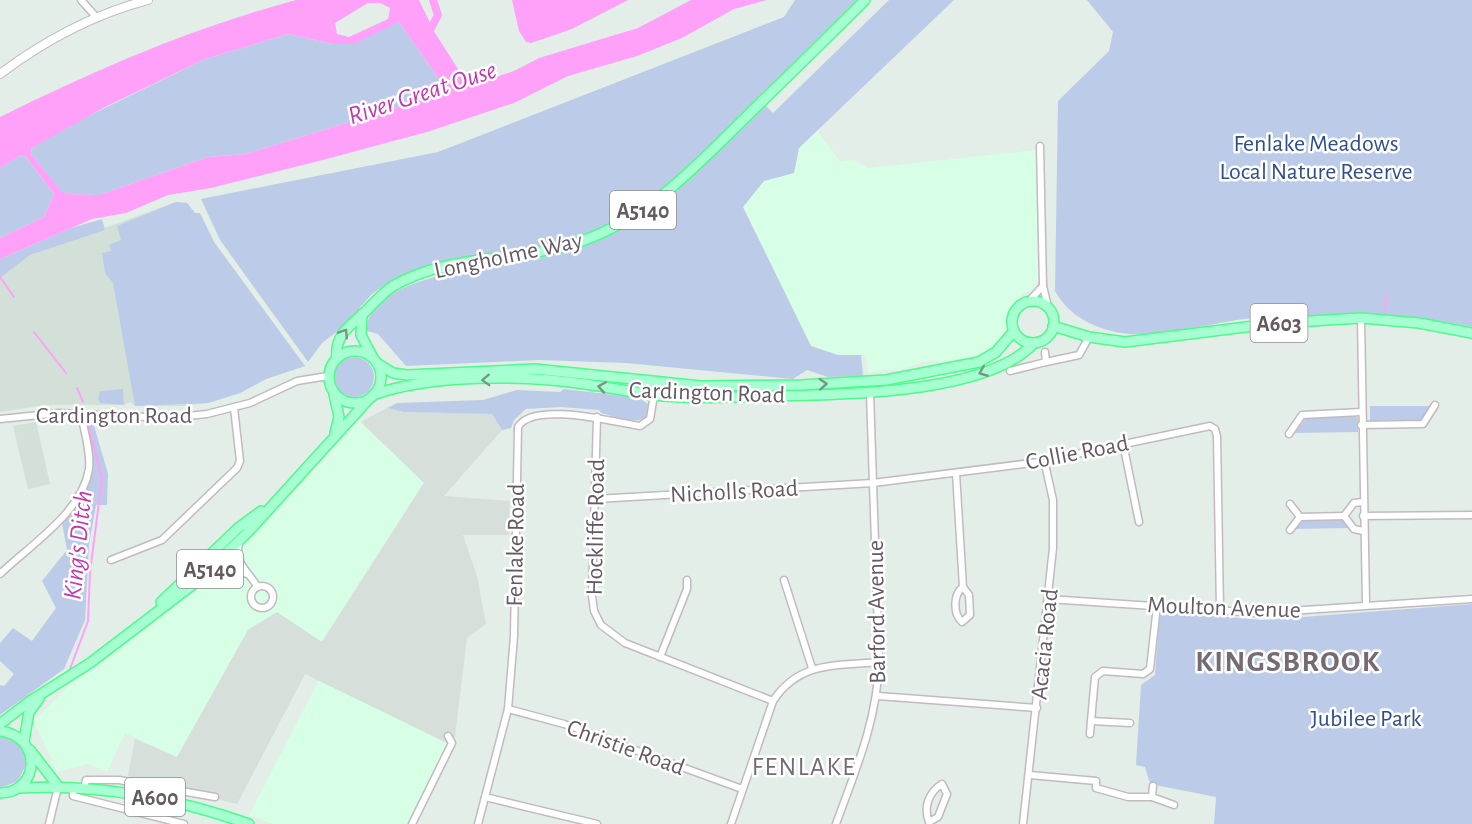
<svg xmlns="http://www.w3.org/2000/svg" width="1472" height="824" viewBox="0 0 1472 824" font-family="'Alegreya Sans',sans-serif">
  <rect width="100%" height="100%" fill="#e2eee7"/>
  <g fill="#d6ffe6">
    <path d="M817 131 840 161 854 160 868 168 1036 150 1039 280 1031 291 1023 293 1006 319 1004 340 988 351 968 359 924 362 903 369 868 372 866 355H838L811 346 743 207 764 181 794 173 799 148Z"/>
    <path d="M360 422 424 482 321 642 277 612 248 630 177 757 125 733 107 772 87 764 57 772 34 721 83 671 211 575 223 568 241 544 325 460 348 428Z"/>
    <path d="M319 680 447 743 408 824H273L249 815Z"/>
  </g>
  <path fill="#d6dfda" d="M387 408 404 412 492 414 502 430 444 496 510 501 509 535H463L477 576 486 624 467 638 455 736 447 743 305 674 237 804 128 776 135 739 177 757 248 630 277 612 322 642 424 483 361 422Z"/>
  <g fill="#d2e0d8">
    <path d="M176 202 187 203 195 213H200L214 242 305 366 266 379 240 393 208 403 183 406H135L130 402 124 405H46L0 412V278L30 255Z"/>
    <path d="M36 422 50 484 28 489 13 426Z"/>
  </g>
  <g fill="#bccce8">
    <path d="M795 0H857L675 179C658 192 642 207 624 218 564 252 490 257 423 269L384 285 371 295 343 327 322 343 308 362 220 240 201 199 438 152 784 17Z"/>
    <path d="M889 0H954L799 148 794 173 764 181 743 207 811 346 838 355H861L863 376 828 377 807 370 793 379 626 363 539 360 406 366 378 334 367 331C364 271 517 265 557 254 645 232 702 165 765 105L773 113Z"/>
    <path d="M1087 0H1472V327C1403 313 1336 315 1267 317 1224 318 1163 340 1121 333 1093 328 1069 316 1055 291L1058 101 1109 51 1113 32Z"/>
    <path d="M399 22 446 89 408 104 246 154 208 157 99 195 67 194 59 190 31 154 32 148 64 128 205 59 288 34 333 44Z"/>
    <path d="M21 155 26 157 54 194 44 217 0 238V168Z"/>
    <path d="M176 202 187 203 195 213H200L214 242 305 366 266 379 240 393 208 403 135 406 113 283 105 273 102 253 111 251 109 245 121 240 117 226Z"/>
    <path d="M102 219 105 230 30 255 0 278V259L71 228Z"/>
    <circle cx="354" cy="377" r="20"/>
    <path d="M123 389 124 405 100 403 98 399 100 391Z"/>
    <path d="M564 389 640 398 648 404V415C638 427 615 416 601 413L599 410 561 407 526 409 514 420 511 428 502 430 492 414 404 412 387 408 397 403 483 400 517 390 560 392Z"/>
    <path d="M1370 406H1430L1422 420 1370 421Z"/>
    <path d="M1354 416 1358 418V432L1294 433 1307 417Z"/>
    <path d="M83 422H93L108 474 107 505H96L89 544 85 620 64 669 0 715V685L4 686 14 674 0 661V643L13 628 32 641 56 608 42 581 67 550 62 523C97 481 92 472 83 422Z"/>
    <path d="M1305 519H1342L1349 528 1295 529Z"/>
    <path d="M1472 604V824H1214L1216 797 1150 784 1145 767 1136 765 1141 685 1155 675 1160 611 1262 620Z"/>
    <path d="M0 736C16 738 24 747 27 763L18 781 0 788Z"/>
  </g>
  <g fill="#ffa1f9" fill-rule="evenodd">
    <path d="M296 0H419L435 33 469 86 514 71 539 58 638 28 691 0H767L734 9 682 38 637 56 568 76 514 103 427 132 315 162 211 188 168 195 126 213 92 219 0 259V238L44 217 54 194 26 157 21 155 0 168V117C97 69 192 28 296 0ZM368 3H380L390 8 388 19 349 37 337 34 335 23ZM399 22 446 89 408 104 246 154 208 157 99 195 67 194 60 190 31 154 32 148 105 107 205 59 288 34 333 44H354Z"/>
    <path d="M512 0H628L572 29 531 43 526 42 519 31Z"/>
  </g>
  <g fill="none" stroke-linecap="round" stroke-linejoin="round">
    <g stroke="#ffa1f9" stroke-width="2">
      <path d="M0 277 14 297"/>
      <path d="M1385 313 1386 295"/>
      <path d="M34 332 66 373"/>
      <path d="M77 388 83 402"/>
      <path d="M70 669 88 621 90 572 102 479 88 423"/>
    </g>
    <path stroke="#ffa1f9" stroke-width="8" d="M428 34 438 15 433 0"/>
    <g stroke="#c2bac0" stroke-width="9">
      <g id="minor">
        <path d="M81 0 97 18"/>
        <path d="M1040 146 1043 286"/>
        <path d="M1028 302 1043 286 1048 307"/>
        <path d="M1361 318 1366 604"/>
        <path d="M1045 352 1046 362 1079 355 1089 337"/>
        <path d="M1010 371 1046 362"/>
        <path d="M597 417 592 596 594 611 601 625 625 643 773 701"/>
        <path d="M0 419 59 413 168 418 207 414 250 403 297 381 328 376"/>
        <path d="M1361 425 1423 424 1435 405"/>
        <path d="M1289 434 1302 415 1361 412"/>
        <path d="M1123 443 1139 522"/>
        <path d="M956 473 963 587"/>
        <path d="M596 499 873 483 1039 462 1045 464 1053 459 1210 426 1215 429 1217 436 1220 609"/>
        <path d="M1363 502 1354 503 1344 516 1354 529 1363 531"/>
        <path d="M1290 504 1300 517"/>
        <path d="M1363 516 1472 515"/>
        <path d="M1290 530 1300 517 1344 516"/>
        <path d="M239 543C234 563 248 571 257 586"/>
        <path d="M111 560 162 540 237 468 240 461 234 408"/>
        <path d="M212 570 224 566 247 574"/>
        <path d="M0 574C30 545 82 513 89 469 91 452 84 431 81 414"/>
        <path d="M784 580 812 668"/>
        <circle cx="262" cy="597" r="11"/>
        <path d="M963 587 969 595 970 615 962 622C953 614 953 594 963 587Z"/>
        <path d="M1048 599 1258 613 1472 599"/>
        <path d="M660 657 687 589V580"/>
        <path d="M878 696 1037 708"/>
        <path d="M508 709 564 724 742 789"/>
        <path d="M1130 723 1091 721 1095 677 1103 671 1143 674 1150 669 1157 606"/>
        <path d="M1090 734 1091 721"/>
        <path d="M1030 775 1096 781V788L1128 797H1152L1174 805"/>
        <path d="M942 784 947 794 938 817 929 822C923 807 929 792 942 784Z"/>
        <path d="M73 788V796L184 824"/>
        <path d="M84 789 86 780H119L215 797"/>
        <path d="M485 797 597 824"/>
        <path d="M1152 797 1153 786"/>
        <path d="M49 824 58 787"/>
        <path d="M412 824 452 743 448 736"/>
        <path d="M478 824 508 709 514 636 518 427C533 401 613 422 640 426L650 419 654 395"/>
        <path d="M731 824 773 701C799 661 836 666 879 662"/>
        <path d="M836 824C856 769 877 721 879 662L870 393"/>
        <path d="M1023 824 1053 548V500L1045 464"/>
      </g>
    </g>
    <g stroke="#c2bac0" stroke-width="10">
      <path id="tertiary" d="M0 74C44 41 95 14 148 0"/>
    </g>
    <g stroke="#4efb8b" stroke-width="12">
      <g id="primary">
        <circle cx="1033" cy="322" r="21"/>
        <path d="M362 314 361 335 372 356"/>
        <path d="M1053 326 1089 337 1125 342 1278 323 1361 318 1419 323 1472 333"/>
        <circle cx="355" cy="377" r="26"/>
        <path d="M337 358C334 337 349 326 363 314 373 304 381 294 393 286 449 253 522 262 582 241 650 217 698 164 748 115 787 77 826 39 865 0"/>
        <path d="M377 363 393 373 407 375 535 369 701 386 801 385 886 380 979 362 996 352 1014 331"/>
        <path d="M334 394 339 417 335 433"/>
        <path d="M373 395C431 374 524 375 585 384 608 387 630 392 653 395 690 399 729 397 766 396 834 394 986 396 1034 343"/>
        <path d="M161 602 238 528 261 511"/>
        <path d="M0 724 30 701 90 663 195 583 249 531 369 399"/>
        <path d="M0 731C42 736 41 792 0 793"/>
        <path d="M24 741 29 712 39 699"/>
        <path d="M30 750 58 786"/>
        <path d="M19 788C98 784 175 798 249 824"/>
      </g>
    </g>
    <use href="#minor" stroke="#fff" stroke-width="6"/>
    <use href="#tertiary" stroke="#fff" stroke-width="8"/>
    <use href="#primary" stroke="#a6ffd0" stroke-width="9"/>
  </g>
  <defs><path id="oneway-chevron" d="M-2-3.5L2.5 0L-2 3.5" fill="none" stroke-width="1.6" stroke-linecap="round" stroke-linejoin="round" transform="scale(1.5)"/></defs>
  <g stroke="#7b9488">
    <use href="#oneway-chevron" transform="translate(344 333) rotate(-57)"/>
    <use href="#oneway-chevron" transform="translate(983 372) rotate(158)"/>
    <use href="#oneway-chevron" transform="translate(486 380) rotate(178)"/>
    <use href="#oneway-chevron" transform="translate(823 384) rotate(-4)"/>
    <use href="#oneway-chevron" transform="translate(602 387) rotate(-171)"/>
  </g>
  <g text-anchor="middle" stroke-width="5" stroke-linejoin="round" paint-order="stroke">
    <g fill="#fff" stroke="#928c91" stroke-width="1.5">
      <rect x="610" y="191" width="66" height="38" rx="4.5"/>
      <rect x="1250.5" y="304" width="57" height="38" rx="4.5"/>
      <rect x="177" y="550" width="66" height="38" rx="4.5"/>
      <rect x="125" y="778" width="60" height="38" rx="4.5"/>
    </g>
    <g font-size="22" font-weight="bold" fill="#645a62">
      <text x="643" y="218">A5140</text>
      <text x="1279" y="331">A603</text>
      <text x="210" y="577">A5140</text>
      <text x="155" y="805">A600</text>
    </g>
    <g font-size="24" fill="#304e8c" stroke="#fff">
      <text x="1316" y="151">Fenlake Meadows<tspan x="1316" dy="28">Local Nature Reserve</tspan></text>
      <text x="1366" y="726">Jubilee Park</text>
    </g>
    <g font-size="24" fill="#645a62" stroke="#fff">
      <text transform="translate(508 255) rotate(-12)" y="8">Longholme Way</text>
      <text transform="translate(707 392) rotate(2)" y="8">Cardington Road</text>
      <text x="114" y="423">Cardington Road</text>
      <text transform="translate(1077 452) rotate(-11)" y="8">Collie Road</text>
      <text transform="translate(734 491) rotate(-3)" y="8">Nicholls Road</text>
      <text transform="translate(595 527) rotate(-89)" y="8">Hockliffe Road</text>
      <text transform="translate(515 545) rotate(-89)" y="8">Fenlake Road</text>
      <text transform="translate(1224 607) rotate(2)" y="8">Moulton Avenue</text>
      <text transform="translate(876 612) rotate(-91)" y="8">Barford Avenue</text>
      <text transform="translate(1044 644) rotate(-84)" y="8">Acacia Road</text>
      <text transform="translate(626 747) rotate(20)" y="8">Christie Road</text>
    </g>
    <g font-size="26" font-style="italic" fill="#c239ae" stroke="#fff">
      <text transform="translate(422 92) rotate(-18)" y="9">River Great Ouse</text>
      <text transform="translate(77 545) rotate(-84)" y="9">King's Ditch</text>
    </g>
    <g font-size="26" letter-spacing="1.5" fill="#766b74" stroke="#fff">
      <text x="804" y="775">FENLAKE</text>
    </g>
    <g font-size="30" font-weight="bold" letter-spacing="1.5" fill="#766b74" stroke="#fff">
      <text x="1288" y="671">KINGSBROOK</text>
    </g>
  </g>
</svg>
